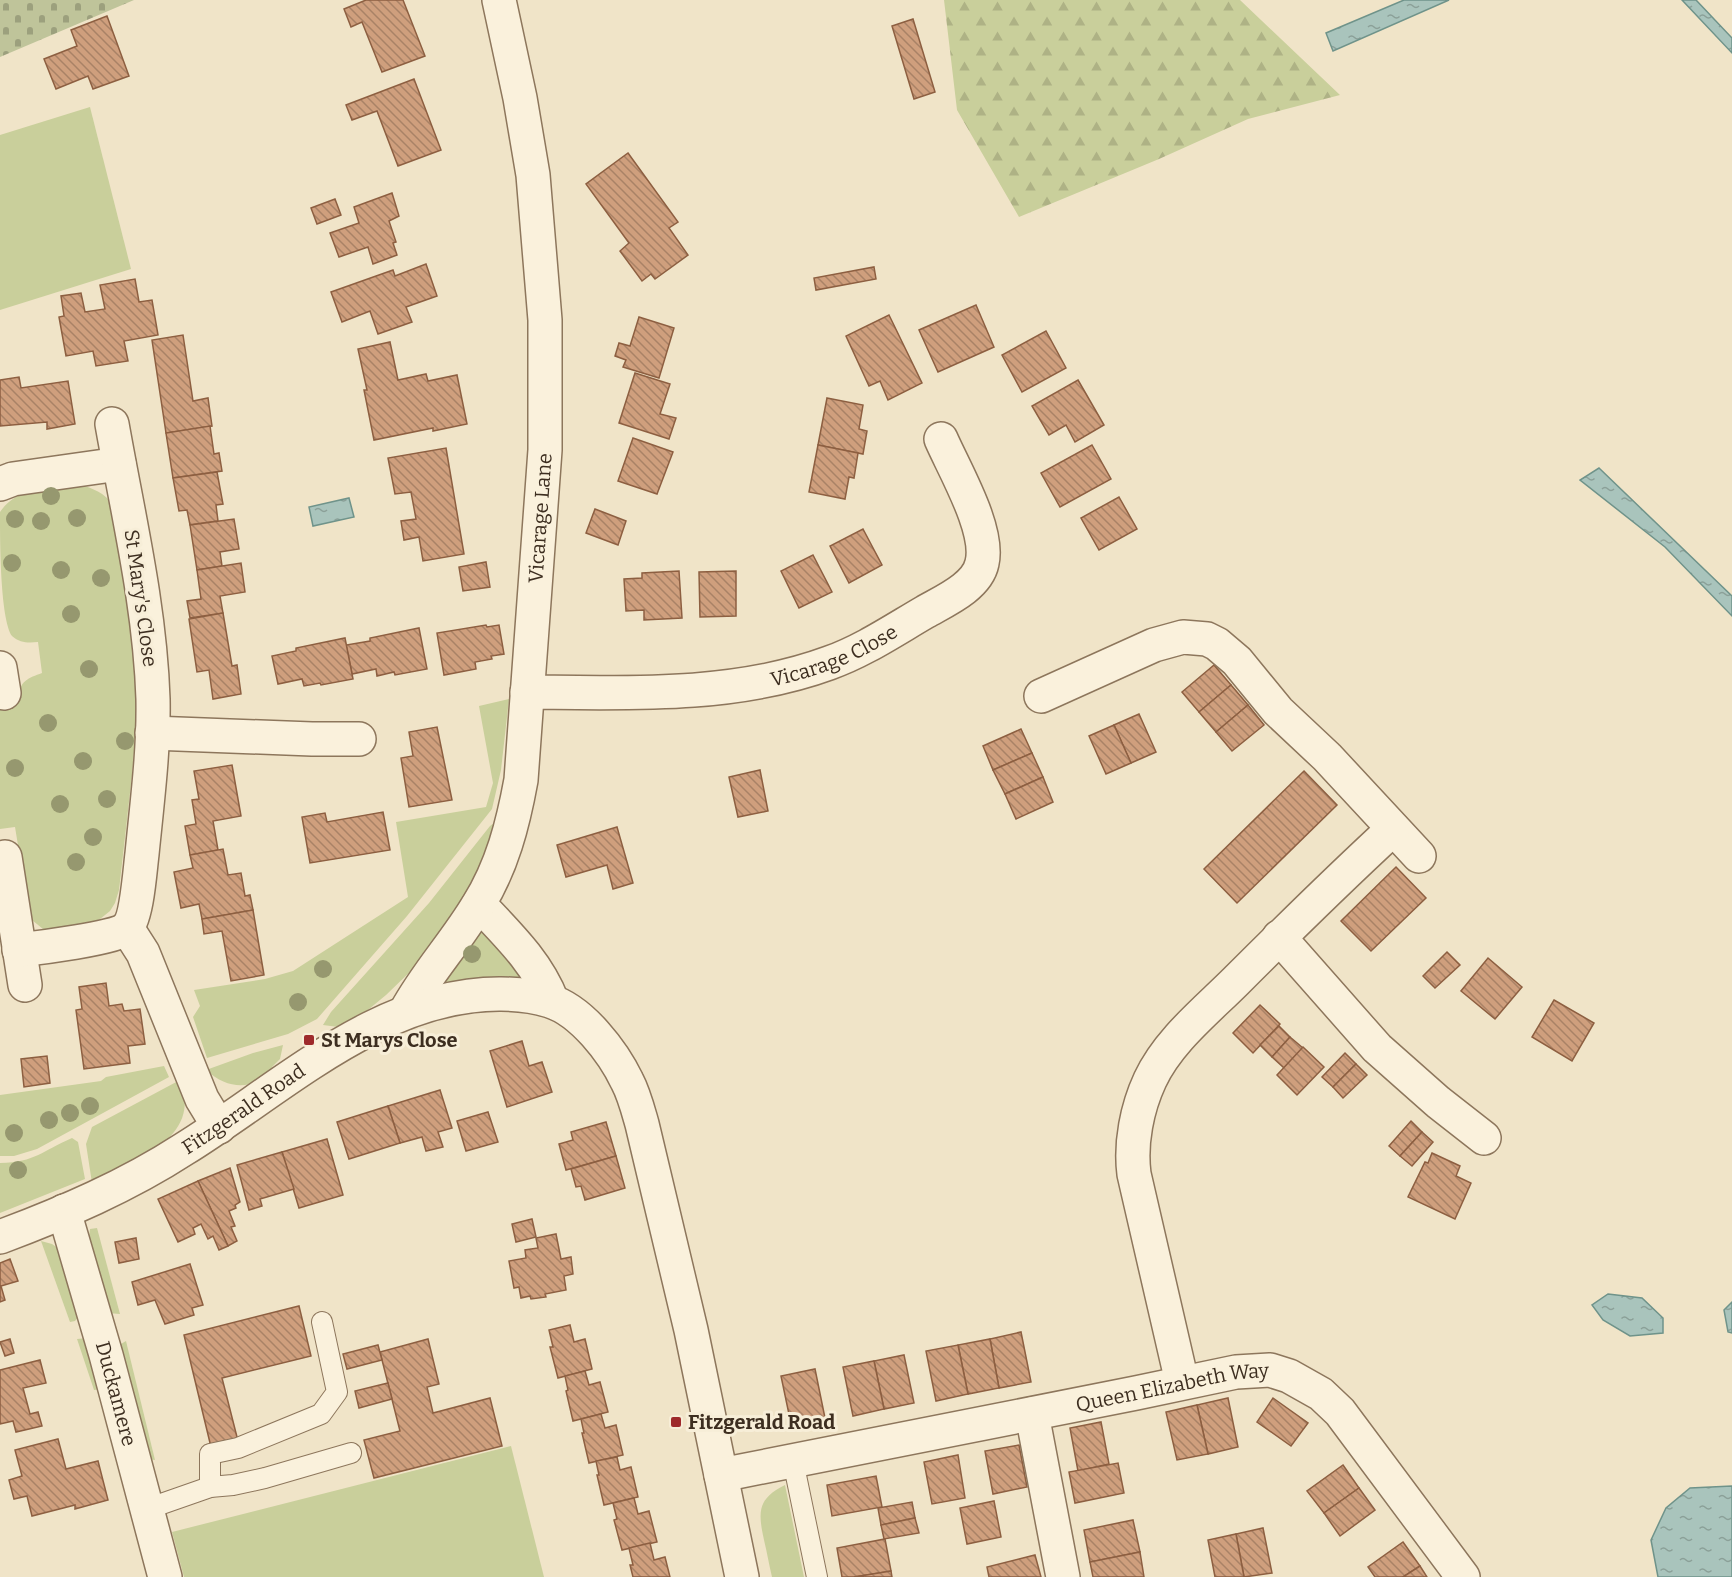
<svg xmlns="http://www.w3.org/2000/svg" width="1732" height="1577" viewBox="0 0 1732 1577" font-family="Bitter,serif">
  <defs>
    <pattern id="forest-firs" width="22" height="20" patternUnits="userSpaceOnUse" patternTransform="scale(1.5)"><rect width="22" height="20" fill="#c9cf9b"/><path d="M5 1l3.5 6h-7zM16 11l3.5 6h-7z" fill="#aeb285"/></pattern>
    <pattern id="cemetery-stones" width="16" height="16" patternUnits="userSpaceOnUse" patternTransform="scale(1.5)"><rect width="16" height="16" fill="#bfc49a"/><path d="M2 7V4a2 2 0 0 1 4 0v3zM10 15v-3a2 2 0 0 1 4 0v3z" fill="#9ca07d"/></pattern>
    <pattern id="water-ripples" width="26" height="14" patternUnits="userSpaceOnUse" patternTransform="scale(1.5)"><rect width="26" height="14" fill="#a9c4bc"/><path d="M2 4q2-2 4 0t4 0M15 11q2-2 4 0t4 0" fill="none" stroke="#8ba098"/></pattern>
    <pattern id="building-back-hatch" width="6" height="6" patternUnits="userSpaceOnUse" patternTransform="scale(1.5)"><rect width="6" height="6" fill="#cf9f7d"/><path d="M-1 5l2 2M0 0l6 6M5-1l2 2" fill="none" stroke="#a98266"/></pattern>
  </defs>
  <rect width="100%" height="100%" fill="#f0e4c8"/>
  <g fill="#c9cf9b">
    <path d="M90 107 131 269 0 310V135Z"/>
    <path d="M75 483C88 487 100 490 110 501L126 566 137 680 136 726 132 775 119 890 115 903 110 911 100 919 89 924 52 930 43 929 32 920 29 912 15 827 0 829V703L19 699C18 682 28 678 42 673L38 642C28 643 20 643 12 636 0 618 0 538 0 512 17 487 47 488 75 483Z"/>
    <path d="M509 699 501 770 492 809 407 916 317 1019 288 1034 207 1058 193 1017 200 1006 194 990 265 979 293 971 408 897 396 822 486 807 493 783 479 706Z"/>
    <path d="M500 819 468 902 415 967 386 995 346 1028 323 1025 331 1012 429 903 490 826Z"/>
    <path d="M486 931 521 973 518 980 443 985 442 982 479 934Z"/>
    <path d="M283 1045 280 1059 272 1067 276 1074C251 1088 229 1091 206 1070L253 1053Z"/>
    <path d="M164 1066 169 1077 37 1149 14 1156H0V1095L101 1081 106 1077Z"/>
    <path d="M180 1080C204 1139 133 1161 92 1183L86 1144 92 1127Z"/>
    <path d="M72 1138 78 1142 85 1179 0 1213V1163C36 1162 42 1151 72 1138Z"/>
    <path d="M97 1228 120 1314 107 1313 89 1237 90 1229Z"/>
    <path d="M41 1241 52 1244 59 1249 79 1316 75 1321 70 1322Z"/>
    <path d="M88 1338 101 1389 94 1390 77 1339Z"/>
    <path d="M126 1341 155 1460 149 1459 116 1347Z"/>
    <path d="M511 1446 544 1577H184L172 1532Z"/>
    <path d="M785 1485 804 1577H772C769 1565 767 1552 764 1540 758 1512 757 1499 785 1485Z"/>
  </g>
  <path fill="url(#forest-firs)" d="M944 0H1240L1340 95 1248 119 1159 159 1019 217 957 110Z"/>
  <path fill="url(#cemetery-stones)" d="M0 0H134L0 57Z"/>
  <g fill="url(#water-ripples)" stroke="#6f938a" stroke-width="1.5">
    <path d="M1404 0H1449L1333 51 1326 33Z"/>
    <path d="M1682 0H1696L1732 38V53Z"/>
    <path d="M1599 468 1732 596V616L1665 547 1580 480Z"/>
    <path d="M349 498 354 517 313 526 309 507Z"/>
    <path d="M1608 1294 1642 1298 1663 1318V1333L1630 1336 1603 1320 1592 1305Z"/>
    <path d="M1732 1302V1333L1728 1332 1724 1310Z"/>
    <path d="M1732 1486V1577H1658L1651 1540 1666 1508 1690 1488Z"/>
  </g>
  <g fill="url(#building-back-hatch)" stroke="#8d5f41" stroke-width="1.5">
    <path d="M366 0H403L425 56 382 72 362 22 351 27 344 9Z"/>
    <path d="M107 16 129 76 93 89 88 76 56 89 44 59 77 46 71 30Z"/>
    <path d="M913 19 935 92 914 99 892 26Z"/>
    <path d="M414 79 441 150 398 166 377 111 352 120 346 105Z"/>
    <path d="M628 153 678 222 669 228 688 255 655 279 651 274 642 281 620 251 629 243 586 184Z"/>
    <path d="M392 193 399 216 389 221 396 242 393 243 397 255 373 264 368 247 339 257 330 233 359 223 354 207Z"/>
    <path d="M335 199 341 215 317 224 311 208Z"/>
    <path d="M426 264 437 296 406 307 412 322 378 334 370 311 342 322 331 292 393 270 395 276Z"/>
    <path d="M874 267 876 279 816 290 814 278Z"/>
    <path d="M135 279 139 302 152 300 158 335 124 341 128 361 96 366 93 351 66 356 59 317 64 316 61 296 81 293 85 312 105 309 100 285Z"/>
    <path d="M976 305 994 347 938 372 919 330Z"/>
    <path d="M889 315 922 383 888 400 880 381 869 386 846 336Z"/>
    <path d="M639 317 674 328 659 378 623 367 626 360 615 356 619 343 630 346Z"/>
    <path d="M1046 331 1066 368 1022 392 1002 355Z"/>
    <path d="M183 335 193 401 208 398 212 426 166 433 152 340Z"/>
    <path d="M390 342 398 380 426 374 428 381 457 375 467 424 433 431V428L374 440 364 390H367L358 349Z"/>
    <path d="M635 373 670 384 660 414 676 418 669 439 619 423Z"/>
    <path d="M19 377 21 388 68 381 75 424 47 429V422L0 426V380Z"/>
    <path d="M1078 380 1104 425 1075 442 1066 425 1049 435 1032 406Z"/>
    <path d="M827 398 863 405 859 429 867 431 863 454 818 445Z"/>
    <path d="M210 426 214 454 219 453 222 471 173 478 166 433Z"/>
    <path d="M633 438 673 452 657 494 618 481Z"/>
    <path d="M818 445 858 453 854 478 849 477 845 499 809 492Z"/>
    <path d="M1092 445 1111 479 1060 507 1041 473Z"/>
    <path d="M446 448 464 554 423 561 419 537 404 540 401 521 416 519 411 492 395 494 388 458Z"/>
    <path d="M217 472 223 504 216 505 218 521 190 525 187 510 179 511 173 478Z"/>
    <path d="M1119 497 1137 529 1099 550 1081 518Z"/>
    <path d="M595 509 626 521 618 545 586 533Z"/>
    <path d="M234 519 239 549 220 552 222 566 197 570 190 525Z"/>
    <path d="M863 529 882 565 849 583 830 546Z"/>
    <path d="M813 555 832 592 799 608 781 571Z"/>
    <path d="M486 562 490 587 463 591 459 567Z"/>
    <path d="M241 563 245 592 220 596 223 613 190 618 187 601 201 599 197 570Z"/>
    <path d="M679 571 682 618 644 620V610L626 611 624 579 642 578V573Z"/>
    <path d="M736 571V616L700 617 699 572Z"/>
    <path d="M223 613 232 666 237 665 241 694 213 699 209 670 197 672 189 619Z"/>
    <path d="M486 625 487 627 499 625 504 654 491 656 492 659 475 662 476 669 444 675 437 633Z"/>
    <path d="M419 628 427 669 395 675 394 672 377 676 376 669 352 674 346 645 370 641V638Z"/>
    <path d="M345 638 353 679 321 685 320 683 304 686 302 679 278 684 272 656 296 651V648Z"/>
    <path d="M1214 665 1231 685 1199 712 1182 692Z"/>
    <path d="M1231 685 1248 705 1216 732 1199 712Z"/>
    <path d="M1248 705 1264 725 1232 751 1216 732Z"/>
    <path d="M1139 714 1156 752 1131 763 1114 725Z"/>
    <path d="M1114 725 1131 763 1106 774 1089 736Z"/>
    <path d="M437 727 452 800 409 807 401 758 413 756 409 732Z"/>
    <path d="M1021 729 1032 753 993 770 983 746Z"/>
    <path d="M1032 753 1043 777 1005 794 993 770Z"/>
    <path d="M232 765 241 816 213 821 218 850 190 855 185 826 196 824 192 800 199 799 194 771Z"/>
    <path d="M760 770 768 811 738 817 729 777Z"/>
    <path d="M1304 771 1337 805 1237 903 1204 869Z"/>
    <path d="M1043 777 1053 802 1016 819 1005 794Z"/>
    <path d="M383 812 390 850 310 863 302 817 325 813 327 822Z"/>
    <path d="M617 827 633 883 613 889 607 865 566 877 557 845Z"/>
    <path d="M223 849 228 875 241 873 245 896 250 895 253 910 202 919 199 904 181 908 174 872 193 868 190 855Z"/>
    <path d="M1396 867 1426 898 1371 951 1341 921Z"/>
    <path d="M253 910 264 975 231 981 222 931 204 934 202 919Z"/>
    <path d="M1447 952 1460 965 1435 988 1423 976Z"/>
    <path d="M1488 958 1522 987 1495 1019 1461 991Z"/>
    <path d="M106 983 109 1006 122 1004 124 1011 140 1009 145 1044 128 1046 130 1063 84 1069 76 1010 82 1009 79 987Z"/>
    <path d="M1554 1000 1594 1023 1572 1061 1532 1037Z"/>
    <path d="M1260 1005 1280 1024 1253 1053 1233 1033Z"/>
    <path d="M1279 1026 1290 1037 1272 1057 1260 1045Z"/>
    <path d="M1290 1037 1303 1048 1284 1068 1272 1057Z"/>
    <path d="M522 1041 529 1066 542 1062 552 1092 507 1107 490 1051Z"/>
    <path d="M1303 1047 1324 1067 1297 1095 1277 1075Z"/>
    <path d="M1345 1053 1356 1064 1333 1087 1322 1077Z"/>
    <path d="M47 1056 50 1083 24 1087 21 1059Z"/>
    <path d="M1356 1064 1367 1075 1343 1098 1333 1087Z"/>
    <path d="M440 1090 452 1128 438 1132 443 1147 426 1151 422 1137 400 1143 388 1106Z"/>
    <path d="M388 1106 400 1143 349 1159 337 1122Z"/>
    <path d="M488 1112 498 1142 466 1151 457 1121Z"/>
    <path d="M1411 1121 1422 1132 1400 1156 1389 1146Z"/>
    <path d="M606 1122 616 1156 566 1170 559 1144 573 1140 571 1132Z"/>
    <path d="M1422 1132 1433 1142 1412 1166 1400 1156Z"/>
    <path d="M327 1139 343 1195 299 1208 282 1152Z"/>
    <path d="M282 1152 294 1189 260 1199 262 1206 249 1210 237 1165Z"/>
    <path d="M1432 1153 1460 1166 1456 1176 1471 1183 1455 1219 1408 1197 1425 1162 1428 1163Z"/>
    <path d="M616 1156 625 1188 585 1200 581 1186 576 1187 571 1169Z"/>
    <path d="M230 1168 240 1202 235 1205 236 1208 229 1211 235 1226 231 1227 237 1241 228 1246 198 1181Z"/>
    <path d="M198 1181 228 1246 219 1250 213 1236 208 1239 201 1224 193 1228 195 1234 178 1242 158 1199Z"/>
    <path d="M532 1219 536 1237 516 1242 512 1224Z"/>
    <path d="M556 1234 561 1259 571 1257 573 1274 564 1276 566 1290 545 1294 546 1297 531 1299 530 1296 521 1298 519 1287 514 1288 509 1261 526 1258 525 1250 538 1248 536 1238Z"/>
    <path d="M136 1238 139 1259 119 1263 115 1242Z"/>
    <path d="M10 1259 18 1281 1 1286 5 1300 0 1302V1263Z"/>
    <path d="M190 1264 203 1305 192 1308 194 1315 165 1324 155 1300 138 1305 132 1282Z"/>
    <path d="M299 1306 311 1356 222 1378 238 1441 211 1447 184 1335Z"/>
    <path d="M570 1325 574 1342 585 1339 592 1369 558 1378 550 1347H553L549 1330Z"/>
    <path d="M1021 1332 1031 1382 999 1388 990 1339Z"/>
    <path d="M10 1339 14 1353 5 1356 0 1342Z"/>
    <path d="M428 1339 439 1384 427 1387 433 1413 490 1398 502 1446 374 1478 364 1440 400 1431 380 1352Z"/>
    <path d="M990 1339 999 1388 968 1394 958 1345Z"/>
    <path d="M378 1345 382 1360 347 1369 343 1354Z"/>
    <path d="M958 1345 968 1394 936 1401 926 1351Z"/>
    <path d="M904 1355 914 1403 884 1409 874 1361Z"/>
    <path d="M40 1360 46 1383 23 1388 30 1414 38 1412 42 1426 16 1432 13 1421 0 1424V1370Z"/>
    <path d="M874 1361 884 1409 853 1416 843 1367Z"/>
    <path d="M815 1369 825 1418 791 1424 781 1376Z"/>
    <path d="M585 1371 589 1385 600 1382 608 1412 573 1421 566 1391 568 1390 565 1376Z"/>
    <path d="M388 1383 392 1399 359 1408 355 1391Z"/>
    <path d="M1228 1398 1238 1447 1208 1454 1197 1405Z"/>
    <path d="M1273 1398 1308 1423 1291 1446 1257 1422Z"/>
    <path d="M1197 1405 1208 1454 1177 1460 1166 1412Z"/>
    <path d="M601 1414 605 1428 616 1425 623 1455 589 1463 582 1433H584L581 1419Z"/>
    <path d="M1101 1422 1109 1464 1078 1471 1070 1428Z"/>
    <path d="M58 1439 66 1469 98 1461 108 1500 75 1509V1505L32 1516 27 1496 14 1499 9 1480 22 1476 15 1450Z"/>
    <path d="M1019 1445 1027 1487 993 1494 985 1451Z"/>
    <path d="M958 1455 965 1498 932 1504 924 1462Z"/>
    <path d="M617 1457 620 1470 631 1467 638 1497 604 1505 597 1475H599L596 1461Z"/>
    <path d="M1118 1463 1124 1493 1075 1503 1069 1472Z"/>
    <path d="M1343 1465 1359 1488 1324 1513 1307 1491Z"/>
    <path d="M876 1476 882 1507 832 1516 827 1485Z"/>
    <path d="M1359 1488 1375 1510 1340 1536 1324 1513Z"/>
    <path d="M634 1498 638 1514 649 1511 657 1542 622 1550 614 1520 617 1519 613 1503Z"/>
    <path d="M994 1501 1001 1537 967 1544 960 1508Z"/>
    <path d="M912 1502 915 1518 881 1525 878 1508Z"/>
    <path d="M915 1518 919 1533 884 1539 881 1525Z"/>
    <path d="M1133 1520 1140 1552 1090 1562 1084 1530Z"/>
    <path d="M1263 1528 1272 1573 1244 1577 1236 1534Z"/>
    <path d="M1236 1534 1244 1577H1215L1208 1540Z"/>
    <path d="M885 1539 891 1571 854 1577H842L837 1548Z"/>
    <path d="M1403 1542 1420 1566 1403 1577H1375L1368 1567Z"/>
    <path d="M650 1543 654 1560 665 1557 670 1577H633L630 1565H633L629 1548Z"/>
    <path d="M1140 1552 1144 1577H1093L1090 1562Z"/>
    <path d="M1035 1555 1041 1577H989L987 1567Z"/>
    <path d="M1420 1566 1427 1577H1403Z"/>
    <path d="M891 1571 892 1577H854Z"/>
  </g>
  <g fill="none" stroke-linecap="round" stroke-linejoin="round">
    <g stroke="#8d765c" stroke-width="22">
      <g id="service">
        <path d="M793 1461 817 1577"/>
        <path d="M210 1487V1454L238 1448 321 1414 337 1392 322 1322"/>
        <path d="M147 1509 210 1487 233 1485 265 1478 351 1453"/>
      </g>
    </g>
    <g stroke="#8d765c" stroke-width="36">
      <g id="minor">
        <path d="M0 484 13 479 119 464"/>
        <path d="M0 668 4 693"/>
        <path id="s1" d="M527 692C627 693 734 698 829 663 863 651 894 630 925 612 944 601 977 587 982 563 990 530 955 471 941 439"/>
        <path d="M1041 696 1154 645 1183 637 1207 639 1217 644 1237 661 1278 711 1327 757 1419 856"/>
        <path d="M152 733 312 739H359"/>
        <path d="M5 857 25 985"/>
        <path d="M479 904C507 934 537 962 552 1001"/>
        <path d="M127 928 143 953 202 1099 219 1127"/>
        <path d="M1279 937 1377 1048 1438 1102 1484 1138"/>
        <path d="M19 950C37 948 116 938 126 929 137 919 140 869 142 854 147 803 154 750 153 699 150 606 128 515 112 424"/>
        <path id="s2" d="M406 1011C426 974 456 942 478 905 502 867 513 824 521 780L545 450V320L533 175 520 98 499 0"/>
        <path id="s3" d="M64 1211 106 1355 165 1577"/>
        <path id="s4" d="M0 1237C64 1213 127 1186 184 1149 281 1089 381 993 501 994 518 994 535 996 550 1001 582 1011 613 1052 627 1081 634 1094 638 1110 642 1124L691 1330 742 1577"/>
        <path d="M1182 1382 1134 1174C1130 1143 1137 1108 1150 1080 1168 1041 1206 1011 1236 981 1288 929 1340 878 1393 829"/>
        <path d="M1032 1414 1063 1577"/>
        <path id="s5" d="M721 1475 1136 1393 1236 1372 1270 1370 1289 1376 1321 1394 1340 1412 1463 1577"/>
      </g>
    </g>
    <use href="#service" stroke="#faf1dc" stroke-width="20"/>
    <use href="#minor" stroke="#faf1dc" stroke-width="33"/>
  </g>
  <g fill="#96986f">
    <circle cx="51" cy="496" r="9"/>
    <circle cx="77" cy="518" r="9"/>
    <circle cx="15" cy="519" r="9"/>
    <circle cx="41" cy="521" r="9"/>
    <circle cx="12" cy="563" r="9"/>
    <circle cx="61" cy="570" r="9"/>
    <circle cx="101" cy="578" r="9"/>
    <circle cx="71" cy="614" r="9"/>
    <circle cx="89" cy="669" r="9"/>
    <circle cx="48" cy="723" r="9"/>
    <circle cx="125" cy="741" r="9"/>
    <circle cx="83" cy="761" r="9"/>
    <circle cx="15" cy="768" r="9"/>
    <circle cx="107" cy="799" r="9"/>
    <circle cx="60" cy="804" r="9"/>
    <circle cx="93" cy="837" r="9"/>
    <circle cx="76" cy="862" r="9"/>
    <circle cx="472" cy="954" r="9"/>
    <circle cx="323" cy="969" r="9"/>
    <circle cx="298" cy="1002" r="9"/>
    <circle cx="90" cy="1106" r="9"/>
    <circle cx="70" cy="1113" r="9"/>
    <circle cx="49" cy="1120" r="9"/>
    <circle cx="14" cy="1133" r="9"/>
    <circle cx="18" cy="1170" r="9"/>
  </g>
  <g fill="#9e2a2b" stroke="#f7eed8" stroke-width="2">
    <rect x="303" y="1034" width="12" height="12" rx="3"/>
    <rect x="670" y="1416" width="12" height="12" rx="3"/>
  </g>
  <g text-anchor="middle" stroke-width="6" stroke-linejoin="round" paint-order="stroke">
    <g font-size="20" fill="#3d2e20" stroke="#f7eed8">
      <text dy="7" stroke="none"><textPath href="#s2" startOffset="524">Vicarage Lane</textPath></text>
      <text transform="translate(141 598) rotate(82)" y="7">St Mary's Close</text>
      <text dy="7" stroke="none"><textPath href="#s1" startOffset="312">Vicarage Close</textPath></text>
      <text dy="7" stroke="none"><textPath href="#s4" startOffset="276">Fitzgerald Road</textPath></text>
      <text dy="7" stroke="none"><textPath href="#s5" startOffset="460">Queen Elizabeth Way</textPath></text>
      <text dy="7" stroke="none"><textPath href="#s3" startOffset="190">Duckamere</textPath></text>
    </g>
    <g font-size="20" font-weight="bold" fill="#3d2e20" stroke="#f7eed8" text-anchor="start">
      <text x="321" y="1047">St Marys Close</text>
      <text x="688" y="1429">Fitzgerald Road</text>
    </g>
  </g>
</svg>
